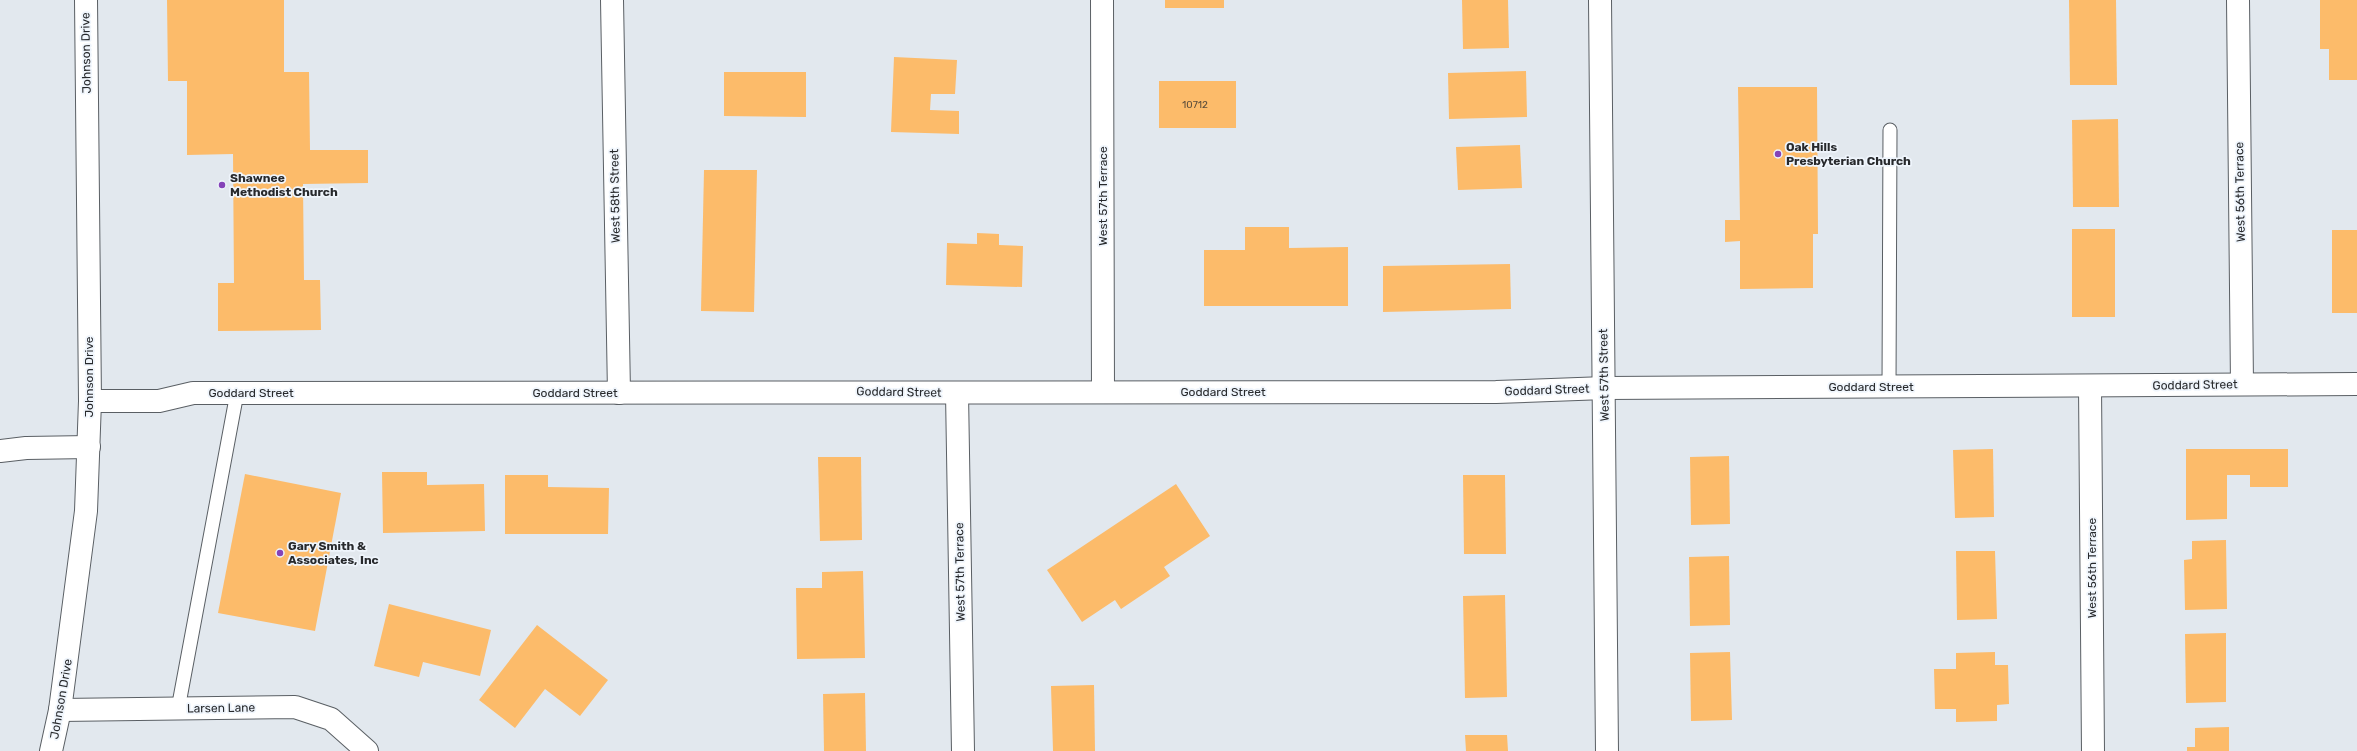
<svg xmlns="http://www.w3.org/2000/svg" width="2357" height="751" viewBox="0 0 2357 751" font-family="Rubik,sans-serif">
  <rect width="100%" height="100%" fill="#e2e8ee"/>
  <g fill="#fcbb6a">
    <path d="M167 0H284V72H309L310 150H368V183L303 184 304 280H320L321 330 218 331V283H234L233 154 187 155V81H168Z"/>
    <rect x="1165" y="0" width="59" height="8"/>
    <path d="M1462 0H1508L1509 48 1463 49Z"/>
    <path d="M2069 0H2116L2117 85H2070Z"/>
    <path d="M2320 0H2357V80H2329V49H2320Z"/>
    <path d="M894 57 957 60 955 94H931L930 110 959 111V134L891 132Z"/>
    <path d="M1526 71 1527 117 1449 119 1448 73Z"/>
    <path d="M724 72H806V117L724 116Z"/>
    <rect x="1159" y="81" width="77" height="47"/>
    <path d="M1738 87H1817L1818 234H1813V288L1740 289V241L1725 242V220H1740Z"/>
    <path d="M2118 119 2119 207H2073L2072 120Z"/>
    <path d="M1520 145 1522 188 1458 190 1456 147Z"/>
    <path d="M704 170H757L754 312 701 311Z"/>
    <path d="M1245 227H1289V248L1348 247V306H1204V250H1245Z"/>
    <rect x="2072" y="229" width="43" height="88"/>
    <rect x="2332" y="230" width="25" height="83"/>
    <path d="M977 233 999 234V245L1023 246 1022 287 946 285 947 243 977 244Z"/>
    <path d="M1510 264 1511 309 1383 312V266Z"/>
    <path d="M1993 449 1994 517 1955 518 1953 450Z"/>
    <path d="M2186 449H2288V487H2250V475H2227V519L2186 520Z"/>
    <path d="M1729 456 1730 524 1691 525 1690 457Z"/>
    <path d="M818 457H861L862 540 820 541Z"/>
    <path d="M382 472H427V485L484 484 485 531 383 533Z"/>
    <path d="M245 474 341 493 315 631 218 613Z"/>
    <path d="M505 475H548V487L609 488 608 534H505Z"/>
    <path d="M1463 475H1505L1506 554H1464Z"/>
    <path d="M1176 484 1210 536 1164 567 1170 576 1121 609 1115 600 1082 622 1047 570Z"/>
    <path d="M2226 540 2227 609 2185 610 2184 560 2192 559V541Z"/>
    <path d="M1956 551H1995L1997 619 1957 620Z"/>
    <path d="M1729 556 1730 625 1690 626 1689 557Z"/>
    <path d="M863 571 865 658 797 659 796 588H822V572Z"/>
    <path d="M1505 595 1507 697 1465 698 1463 596Z"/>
    <path d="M389 604 491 630 480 676 423 662 419 677 374 666Z"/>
    <path d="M537 625 608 680 580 716 545 689 515 728 479 700Z"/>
    <path d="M2226 633V702L2186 703 2185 634Z"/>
    <path d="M1730 652 1732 720 1691 721 1690 653Z"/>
    <path d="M1995 652V665H2008L2009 704 1997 705V721L1956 722V709H1935L1934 669H1956V653Z"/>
    <path d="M1094 685 1095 751H1053L1051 686Z"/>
    <path d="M865 693 866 751H824L823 694Z"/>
    <path d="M2229 727V751H2187V747H2195V728Z"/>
    <path d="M1465 735H1507L1508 751H1466Z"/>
  </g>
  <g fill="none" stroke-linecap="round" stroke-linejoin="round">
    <g stroke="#5a5f64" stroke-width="15">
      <g id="service">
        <path d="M1889 387 1890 130"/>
        <path d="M178 709 237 393"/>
      </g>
    </g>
    <g stroke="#5a5f64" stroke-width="24">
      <g id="minor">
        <path d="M612 0 619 393"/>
        <path d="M1102 0 1103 392"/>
        <path d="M1600 0 1607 751"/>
        <path d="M2238 0 2242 384"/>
        <path d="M2090 386 2093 751"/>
        <path d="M957 393 963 751"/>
        <path d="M90 401H159L193 393H237L1496 392 1605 388 2357 384"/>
        <path d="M0 451 26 448 89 447"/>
        <path d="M60 710 295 707 331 719 367 751"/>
      </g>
    </g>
    <g stroke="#5a5f64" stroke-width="24">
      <path id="secondary" d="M51 751 60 710 86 511 90 401 86 0"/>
    </g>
    <use href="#service" stroke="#fff" stroke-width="13"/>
    <use href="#minor" stroke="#fff" stroke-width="22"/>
    <use href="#secondary" stroke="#fff" stroke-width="22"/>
  </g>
  <g fill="#8543b8" stroke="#eff5fc" stroke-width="1.5">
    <circle cx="1778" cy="154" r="4"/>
    <circle cx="222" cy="185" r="4"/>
    <circle cx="280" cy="553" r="4"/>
  </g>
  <g text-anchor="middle" stroke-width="3.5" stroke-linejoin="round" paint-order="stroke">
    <g font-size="10" fill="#5c4e3c">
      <text x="1195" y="108">10712</text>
    </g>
    <g font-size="12" fill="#27292c" stroke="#eff5fc">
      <text transform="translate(86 53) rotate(-91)" y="4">Johnson Drive</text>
      <text transform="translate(2240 192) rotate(-91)" y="4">West 56th Terrace</text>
      <text transform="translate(615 196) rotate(-91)" y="4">West 58th Street</text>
      <text transform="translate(1103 196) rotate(-90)" y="4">West 57th Terrace</text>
      <text transform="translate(1604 375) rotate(-91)" y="4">West 57th Street</text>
      <text transform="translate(89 377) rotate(-90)" y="4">Johnson Drive</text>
      <text transform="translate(2195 385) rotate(-1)" y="4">Goddard Street</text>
      <text x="1871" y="391">Goddard Street</text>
      <text transform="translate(1547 390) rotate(-2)" y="4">Goddard Street</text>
      <text transform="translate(899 392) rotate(1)" y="4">Goddard Street</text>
      <text x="1223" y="396">Goddard Street</text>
      <text x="251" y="397">Goddard Street</text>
      <text x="575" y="397">Goddard Street</text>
      <text transform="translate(2092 568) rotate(-90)" y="4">West 56th Terrace</text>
      <text transform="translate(960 572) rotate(-91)" y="4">West 57th Terrace</text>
      <text transform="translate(61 699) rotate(-80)" y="4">Johnson Drive</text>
      <text transform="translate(221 708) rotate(-1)" y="4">Larsen Lane</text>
    </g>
    <g font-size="12" font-weight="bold" fill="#27292c" stroke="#eff5fc" text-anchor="start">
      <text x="1786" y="151">Oak Hills<tspan x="1786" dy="14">Presbyterian Church</tspan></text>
      <text x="230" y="182">Shawnee<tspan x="230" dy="14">Methodist Church</tspan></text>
      <text x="288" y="550">Gary Smith &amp;<tspan x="288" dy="14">Associates, Inc</tspan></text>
    </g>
  </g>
</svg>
